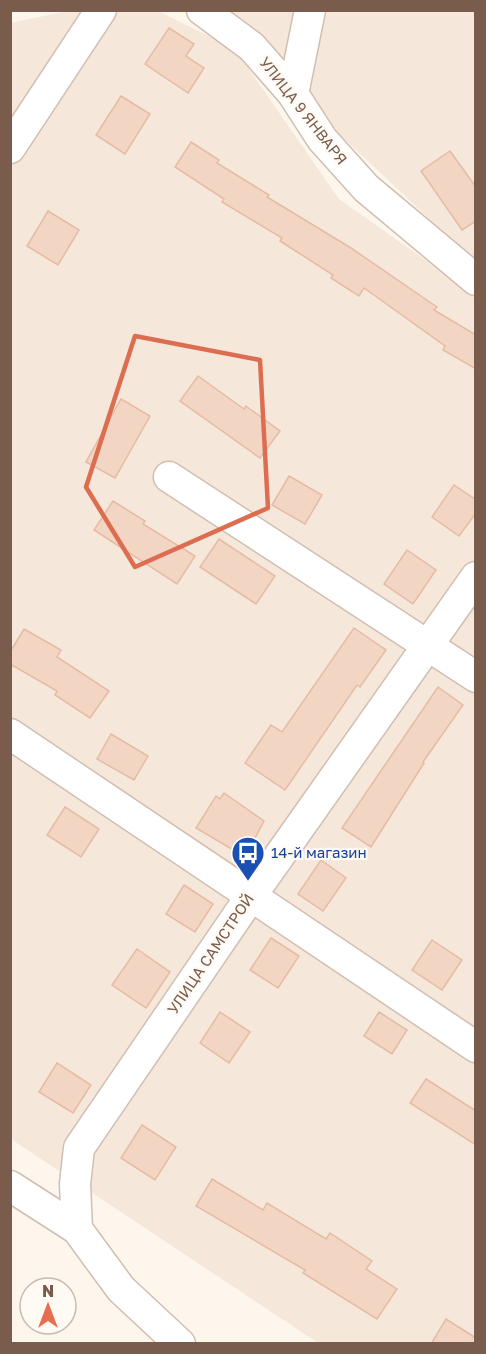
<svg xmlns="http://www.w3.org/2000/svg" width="486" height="1354" viewBox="0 0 486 1354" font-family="'Golos Text',sans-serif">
  <rect width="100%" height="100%" fill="#fdf6ec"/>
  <g fill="#f5e8da">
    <path d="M68 11H158L235 49 339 199 475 295V1343H318L11 1139 10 23Z"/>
    <path d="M209 11H475V259L461 249Z"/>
  </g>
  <g fill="#f3d5c3" stroke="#e6bba3" stroke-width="1.5">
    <path d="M169 28 194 44 186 56 204 68 188 93 145 64Z"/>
    <path d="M121 96 150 114 125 154 96 135Z"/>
    <path d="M191 142 219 160 217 163 269 195 267 197 351 248 437 307 434 310 476 335V369L443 350 445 346 364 288 359 296 331 278 333 275 280 241 282 238 222 202 224 199 175 167Z"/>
    <path d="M450 151 476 187V221L462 230 421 171Z"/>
    <path d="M48 211 79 230 58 265 27 246Z"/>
    <path d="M198 376 244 409 246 406 280 431 260 458 180 401Z"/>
    <path d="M121 399 150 416 115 478 86 462Z"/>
    <path d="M289 476 322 495 305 524 272 505Z"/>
    <path d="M454 485 476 500V513L459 536 432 517Z"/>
    <path d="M113 501 145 521 143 524 195 556 177 584 94 530Z"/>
    <path d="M219 539 275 576 256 604 200 567Z"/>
    <path d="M407 550 436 570 413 604 384 584Z"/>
    <path d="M354 628 386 650 360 687 357 685 285 790 245 763 271 725 282 732Z"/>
    <path d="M24 629 61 650 57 657 109 691 90 718 55 695 57 691 10 664V652Z"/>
    <path d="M438 687 463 705 423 762 424 763 371 847 342 828Z"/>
    <path d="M111 734 148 756 134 780 97 759Z"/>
    <path d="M224 793 264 821 245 857 196 828 216 796 220 799Z"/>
    <path d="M65 807 99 829 81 857 47 835Z"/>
    <path d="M321 860 346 878 323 911 298 894Z"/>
    <path d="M184 885 213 904 195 932 166 914Z"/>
    <path d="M271 938 299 956 278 988 250 970Z"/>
    <path d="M432 940 462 960 442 990 412 970Z"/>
    <path d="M137 949 170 972 146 1008 112 985Z"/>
    <path d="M220 1012 250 1032 229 1063 200 1043Z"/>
    <path d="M379 1012 407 1030 392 1054 364 1036Z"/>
    <path d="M57 1063 91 1085 73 1113 39 1092Z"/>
    <path d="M426 1079 476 1111V1145L410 1103Z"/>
    <path d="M142 1125 176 1147 155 1180 121 1158Z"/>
    <path d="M212 1179 263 1210 267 1203 326 1239 330 1233 372 1261 366 1269 397 1289 377 1319 303 1273 305 1270 196 1206Z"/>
    <path d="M446 1319 476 1338V1344H431Z"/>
  </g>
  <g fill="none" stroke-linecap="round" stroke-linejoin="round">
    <g stroke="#d1beb0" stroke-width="33">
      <g id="minor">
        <path d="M202 10 252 47 293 94 322 139 366 188 476 280"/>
        <path d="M293 94 310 10"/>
        <path d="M10 148 101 10"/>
        <path d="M169 477 476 677"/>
        <path d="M10 734 476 1047"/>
        <path d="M10 1186 77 1229 121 1289 180 1344"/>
        <path d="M77 1229 75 1184 79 1148 251 896 476 577"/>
      </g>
    </g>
    <use href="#minor" stroke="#fff" stroke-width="30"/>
  </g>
  <path fill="none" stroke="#dc6d51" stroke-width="4.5" stroke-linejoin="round" d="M135 336 260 360 268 508 135 567 86 487Z"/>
  <defs>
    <g id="bus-pin" transform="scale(1.725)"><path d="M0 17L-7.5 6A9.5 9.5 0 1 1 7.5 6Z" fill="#1a4fb4" stroke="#fffaf3"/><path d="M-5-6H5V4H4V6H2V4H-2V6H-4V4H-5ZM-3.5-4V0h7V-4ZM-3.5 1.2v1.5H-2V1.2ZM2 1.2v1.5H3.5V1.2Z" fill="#fff"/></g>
  </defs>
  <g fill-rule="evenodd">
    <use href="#bus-pin" x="248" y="853"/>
  </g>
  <g text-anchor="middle" stroke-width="4.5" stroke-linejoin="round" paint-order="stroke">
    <g font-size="15" fill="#7a5c4d" stroke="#fffaf3">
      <text transform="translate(303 111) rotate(52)" y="5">УЛИЦА 9 ЯНВАРЯ</text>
      <text transform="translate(211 954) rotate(-56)" y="5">УЛИЦА САМСТРОЙ</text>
    </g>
    <g font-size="15" fill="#164399" stroke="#fffaf3" text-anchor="start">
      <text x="271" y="858">14-й магазин</text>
    </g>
  </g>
  <rect width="486" height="1354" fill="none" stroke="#7a5c4d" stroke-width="24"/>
  <g transform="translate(48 1306)"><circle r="28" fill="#fffaf3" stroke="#cabbb1" stroke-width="1.5"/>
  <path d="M0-4.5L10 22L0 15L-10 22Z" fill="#e76f51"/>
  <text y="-9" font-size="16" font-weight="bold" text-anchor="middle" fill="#7a5c4d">N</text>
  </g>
</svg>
